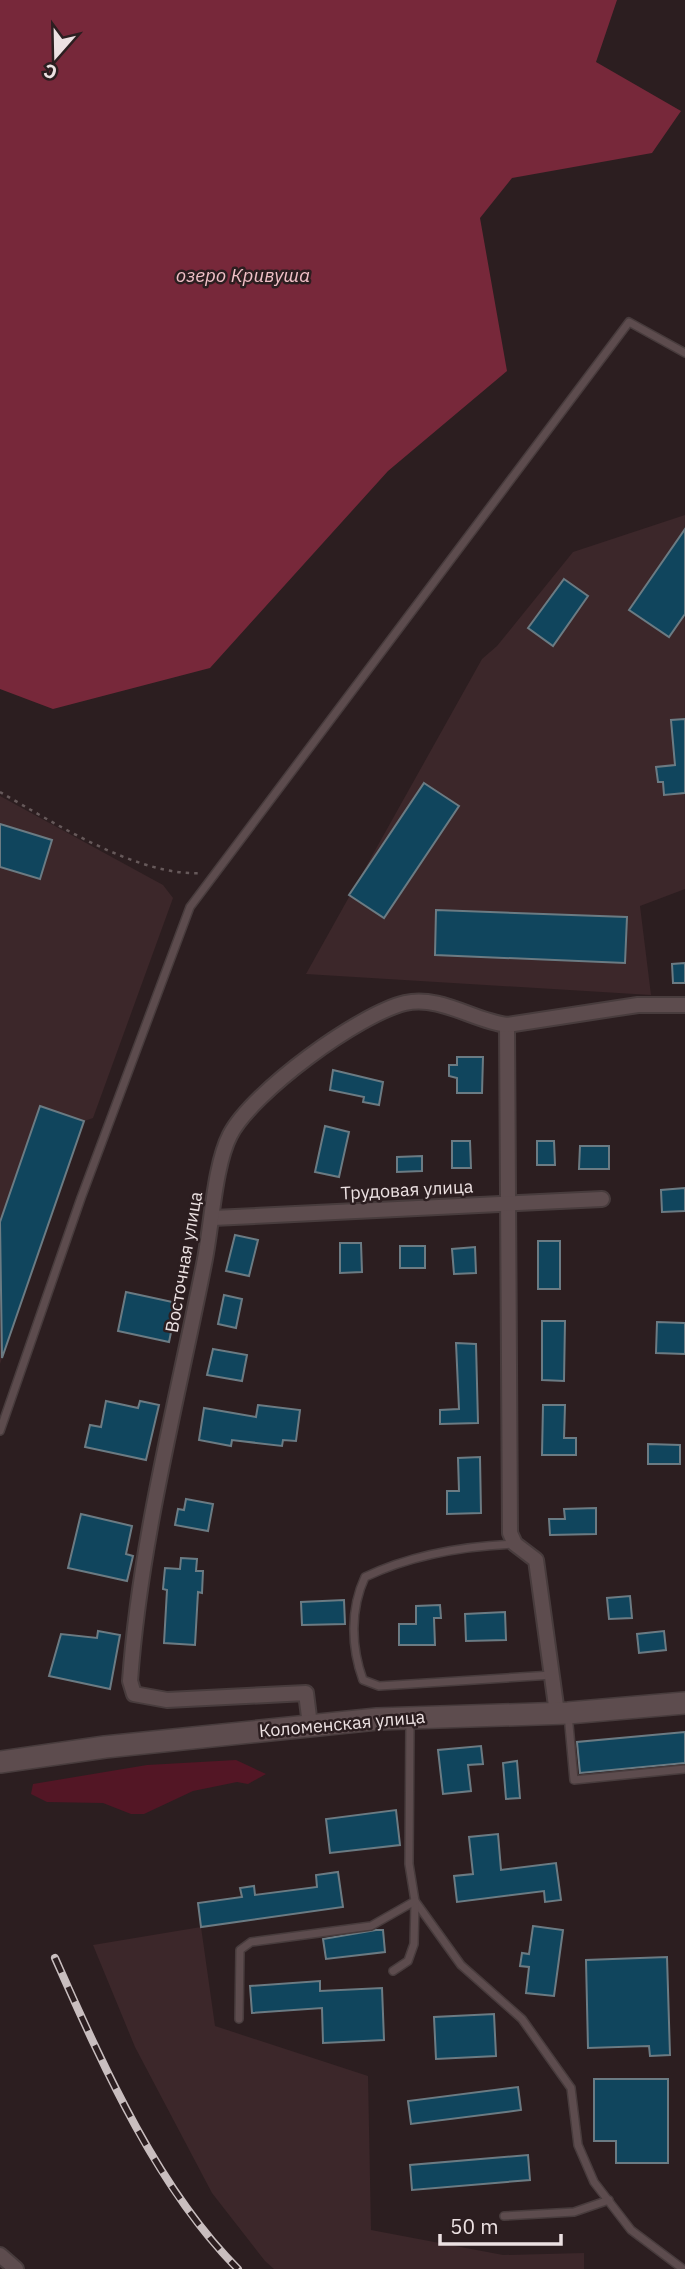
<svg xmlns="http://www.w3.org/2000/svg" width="685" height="2269" viewBox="0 0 685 2269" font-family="'IBM Plex Sans',sans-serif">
  <rect width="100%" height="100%" fill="#2c1e20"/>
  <g fill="#3c272a">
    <path d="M685 515V889L640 906 651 995 306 974 482 659 497 646 573 552Z"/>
    <path d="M0 796 163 885 173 898 93 1118 84 1121 0 1364Z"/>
    <path d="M201 1927 215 2026 368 2076 371 2230 503 2255 584 2253V2269H274L265 2261 212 2193 135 2047 93 1945Z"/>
  </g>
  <path fill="#531625" d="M236 1760 266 1774 248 1784 237 1782 193 1791 144 1814H131L103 1803 47 1802 31 1794 33 1784 147 1765Z"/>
  <path fill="#77283a" d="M0 0H617L596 62 681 111 652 153 512 178 480 218 507 371 388 471 210 668 53 709 0 689Z"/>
  <g fill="#10455d" stroke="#6b7b83" stroke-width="2">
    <path d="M685 529V614L669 637 629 610Z"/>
    <path d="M564 579 588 596 553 646 528 628Z"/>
    <path d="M685 719V793L664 795 663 782H658L656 767 675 765 671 720Z"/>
    <path d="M424 783 459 806 384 918 349 895Z"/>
    <path d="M0 824 52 840 40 879 0 867Z"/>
    <path d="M436 910 627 917 625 963 435 955Z"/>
    <path d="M685 963V983H673L672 964Z"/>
    <path d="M457 1057H483L482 1093H457V1078L449 1076V1065H457Z"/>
    <path d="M333 1070 383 1082 379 1105 363 1102 364 1097 330 1090Z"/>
    <path d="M40 1106 84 1121 2 1358 0 1222Z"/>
    <path d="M325 1126 349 1132 339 1177 315 1172Z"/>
    <path d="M452 1141H470L471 1168H452Z"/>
    <path d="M537 1141H554L555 1165H537Z"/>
    <path d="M580 1146H609V1169H579Z"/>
    <path d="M422 1156V1171L397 1172V1157Z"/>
    <path d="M685 1188V1211L662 1212 661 1190Z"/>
    <path d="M235 1235 258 1240 249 1276 226 1271Z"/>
    <rect x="538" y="1241" width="22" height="48"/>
    <path d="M340 1243H361L362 1272 340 1273Z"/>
    <rect x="400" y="1246" width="25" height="22"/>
    <path d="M475 1247 476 1273 454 1274 452 1249Z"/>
    <path d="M126 1292 177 1303 169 1342 118 1331Z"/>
    <path d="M224 1295 242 1299 236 1328 218 1324Z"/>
    <path d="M542 1321H565L564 1381 542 1380Z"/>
    <path d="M657 1322 685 1323V1354L656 1353Z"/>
    <path d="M456 1343 476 1344 478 1423 440 1424V1410L459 1409Z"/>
    <path d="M213 1349 247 1355 242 1381 207 1375Z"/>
    <path d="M106 1401 138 1408 140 1401 159 1405 146 1460 85 1447 90 1425 101 1427Z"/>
    <path d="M258 1405 300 1410 296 1441 283 1440 282 1446 232 1440 231 1446 199 1440 204 1408 256 1417Z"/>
    <path d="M543 1405H565L564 1438H576V1455H542Z"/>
    <path d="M648 1444 680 1445V1464H648Z"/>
    <path d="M480 1457 481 1513 447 1514V1491H459L458 1458Z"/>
    <path d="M186 1499 213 1504 208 1531 175 1525 178 1509 184 1510Z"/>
    <path d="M596 1508V1534L550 1535 549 1519H565L564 1509Z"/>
    <path d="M81 1514 132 1526 126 1554 133 1556 127 1581 68 1568Z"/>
    <path d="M181 1558 197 1559 196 1571H203L202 1593 198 1592 195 1645 164 1643 167 1590 163 1589 165 1568 180 1569Z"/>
    <path d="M630 1596 632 1618 609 1619 607 1598Z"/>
    <path d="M344 1600 345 1624 302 1625 301 1602Z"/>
    <path d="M440 1605 441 1618H434L435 1645H399V1624H416V1606Z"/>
    <path d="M505 1612 506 1640 466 1641 465 1614Z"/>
    <path d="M98 1631 120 1635 110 1689 49 1676 61 1634 97 1638Z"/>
    <path d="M664 1631 666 1650 639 1653 637 1634Z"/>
    <path d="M685 1732V1763L580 1773 577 1742Z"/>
    <path d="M481 1746 483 1764 468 1765 471 1791 443 1794 438 1750Z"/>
    <path d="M517 1761 520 1798 506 1799 503 1763Z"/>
    <path d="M396 1810 400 1845 330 1853 326 1819Z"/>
    <path d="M498 1834 501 1870 556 1863 561 1900 545 1902 544 1891 457 1902 454 1876 473 1874 469 1837Z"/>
    <path d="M338 1872 343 1907 201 1927 198 1903 242 1897 240 1888 254 1886 255 1895 317 1887 316 1875Z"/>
    <path d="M533 1926 563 1930 554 1996 526 1993 529 1967 520 1966 522 1953 529 1954Z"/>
    <path d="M376 1930H383L385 1952 326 1959 323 1939Z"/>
    <path d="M667 1957 670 2055 650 2056 649 2046 588 2048 586 1960Z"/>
    <path d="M320 1981V1991L382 1988 384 2040 323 2043 322 2008 252 2013 250 1986Z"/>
    <path d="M494 2014 496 2056 436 2059 434 2017Z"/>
    <path d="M594 2079H668V2163H616V2141H594Z"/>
    <path d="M518 2087 521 2110 411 2124 408 2101Z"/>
    <path d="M528 2155 530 2180 412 2190 410 2165Z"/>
  </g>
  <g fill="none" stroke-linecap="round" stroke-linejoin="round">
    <g stroke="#483c3d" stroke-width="10">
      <g id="lane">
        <path d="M0 1431 81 1198 190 907 629 322 685 353"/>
        <path d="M515 1544C464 1546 411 1555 365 1577 350 1609 351 1647 363 1680L379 1686 552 1675"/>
        <path d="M568 1714 574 1780 685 1769"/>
        <path d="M410 1720 409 1864 415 1901 461 1965 522 2019 571 2088 578 2145 594 2182 631 2230 683 2269"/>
        <path d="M393 1971 408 1961 414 1944 415 1902"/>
        <path d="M239 2019 240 1950 251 1942 371 1926 415 1901"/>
        <path d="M504 2216 574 2212 609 2200"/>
      </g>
    </g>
    <g stroke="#483c3d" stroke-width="18">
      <g id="street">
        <path d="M507 1025 510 1533 515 1544 536 1560 557 1713"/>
        <path d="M213 1218 602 1199"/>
        <path d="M310 1725 306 1693 167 1700 134 1694 130 1681C140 1541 177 1401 204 1264 212 1226 214 1166 230 1135 252 1092 359 1014 405 1003 440 995 474 1021 507 1025L638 1005H685"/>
        <path d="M0 2255 16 2269"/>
      </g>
    </g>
    <g stroke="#483c3d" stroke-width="24">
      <path id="secondary" d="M0 1762 105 1747 377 1719 568 1713 685 1703"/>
    </g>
    <path stroke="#66595a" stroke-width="2.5" stroke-dasharray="3.5 5" stroke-linecap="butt" d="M0 792C54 823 139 877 202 873"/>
    <use href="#lane" stroke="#5d4c4e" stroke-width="7"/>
    <use href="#street" stroke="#5d4c4e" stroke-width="14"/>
    <use href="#secondary" stroke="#5d4c4e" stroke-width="21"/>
    <g stroke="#c9bebf" stroke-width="8">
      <path id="rail" d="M55 1958C102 2063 156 2187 238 2269"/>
    </g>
    <use href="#rail" stroke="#2c1e20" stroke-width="5" stroke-dasharray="16" stroke-linecap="butt"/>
  </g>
  <g text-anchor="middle" stroke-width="5" stroke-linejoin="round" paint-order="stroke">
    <g font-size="18" fill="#ece1e2" stroke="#2c1e20">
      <text transform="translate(407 1190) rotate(-3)" y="6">Трудовая улица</text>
      <text transform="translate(184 1262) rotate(-80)" y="6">Восточная улица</text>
      <text transform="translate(342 1724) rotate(-5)" y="6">Коломенская улица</text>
    </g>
    <g font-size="19" font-style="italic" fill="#f1c0c7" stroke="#2c1e20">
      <text x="243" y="282">озеро Кривуша</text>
    </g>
  </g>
  <g transform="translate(56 56) rotate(200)" stroke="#2c1e20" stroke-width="5" paint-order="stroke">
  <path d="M0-5L12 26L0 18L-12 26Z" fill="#ece1e2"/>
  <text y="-10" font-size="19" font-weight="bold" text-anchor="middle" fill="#ece1e2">С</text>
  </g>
  <path d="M440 2234v10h121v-10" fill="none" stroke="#ece1e2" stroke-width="3.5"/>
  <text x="450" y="2234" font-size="21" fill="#ece1e2" stroke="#2c1e20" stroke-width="5" paint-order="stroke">50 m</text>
</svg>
